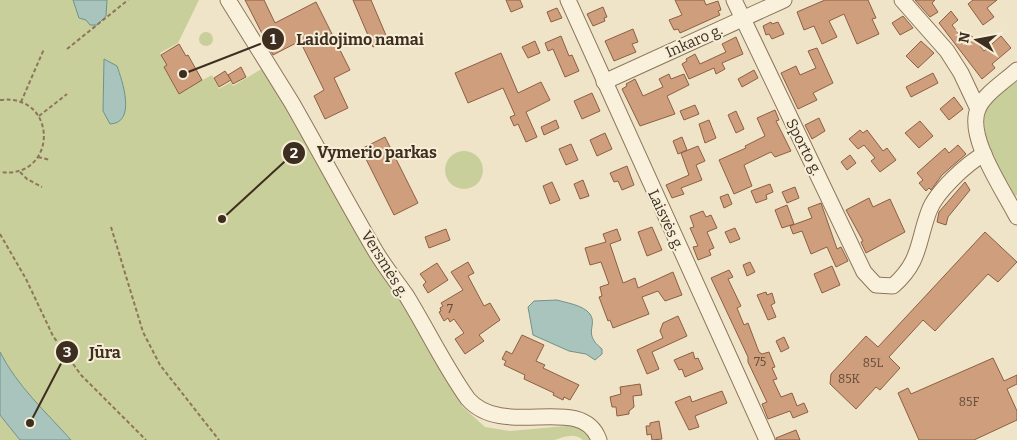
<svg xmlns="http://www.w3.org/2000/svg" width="1017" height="440" viewBox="0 0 1017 440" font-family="Bitter,serif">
  <rect width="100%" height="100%" fill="#f0e4c8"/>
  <g fill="#c9cf9b">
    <path d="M0 0H199L178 43 160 53 167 65 164 67 178 93 212 75 219 89 231 82 233 86 263 68 463 407 485 427 510 431 577 425 594 440H583C574 432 564 437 554 440H71C45 413 17 386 0 352Z"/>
    <circle cx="206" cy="39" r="7"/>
    <path d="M1017 82V195L1014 197C1003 177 977 133 986 110 990 98 1007 89 1017 82Z"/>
    <circle cx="464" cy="170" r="19"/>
    <path d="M0 415 20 440H0Z"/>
  </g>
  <g fill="#a9c4bc" stroke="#6f938a">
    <path d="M73 0H107L106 16 97 25H90L86 20 79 18Z"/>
    <path d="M104 59 117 66C122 80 137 123 110 124L103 111Z"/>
    <path d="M557 300C567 303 583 305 590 314 598 326 582 333 602 349V354L595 360 586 354 569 351 533 335 528 307 534 301Z"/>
    <path d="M0 352C17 386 46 412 71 440H20L0 415Z"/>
  </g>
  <g fill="#cf9f7d" stroke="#8d5f41">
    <path d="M245 0H264L275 23 316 2 350 70 334 78 348 108 325 119 314 96 324 90 300 41 273 55Z"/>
    <path d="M353 0H371L388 40 373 47Z"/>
    <path d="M506 0H520L523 7 511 12Z"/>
    <path d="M675 0H704L706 5 718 1 721 10 718 11 720 15 680 33 678 29 674 30 669 20 682 15Z"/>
    <path d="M825 0H868L876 18 872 19 879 34 857 44 844 14 829 21 837 37 822 44 814 26 804 30 797 12Z"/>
    <path d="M915 0H935L932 3 938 12 930 17Z"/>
    <path d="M973 0H997L987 8 994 17 983 25 968 4Z"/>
    <path d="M603 7 607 17 604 18 605 21 593 26 587 14Z"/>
    <path d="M557 8 562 18 551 22 547 12Z"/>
    <path d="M951 11 958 20 952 25 963 39 970 34 984 51 1001 36 1011 48 992 64 995 68 982 79 939 23Z"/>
    <path d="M903 16 913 28 900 35 892 23Z"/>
    <path d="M771 22 772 24 778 22 784 34 772 39 769 34 766 35 763 26Z"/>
    <path d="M633 29 638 42 632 44 636 52 614 61 605 41Z"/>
    <path d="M561 36 569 56 572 55 579 71 565 77 553 49 548 51 545 43Z"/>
    <path d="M736 37 743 54 722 63 725 69 716 74 714 68 689 79 682 64 687 61 686 59 695 54 700 64 726 52 722 44Z"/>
    <path d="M535 41 540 53 528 58 522 47Z"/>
    <path d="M921 41 934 53 918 68 906 56Z"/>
    <path d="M179 44 186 56 188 55 202 80 179 94 164 67 167 65 161 55Z"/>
    <path d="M817 48 833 83 813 93 817 100 798 109 781 73 796 66 800 75 816 68 808 51Z"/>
    <path d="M501 53 518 93 541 82 550 100 526 112 537 137 526 142 518 124 514 126 510 117 515 115 503 88 468 103 455 73Z"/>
    <path d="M241 67 246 77 233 84 228 75Z"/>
    <path d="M754 70 758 78 742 87 738 79Z"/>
    <path d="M225 71 231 80 219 87 214 78Z"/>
    <path d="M933 73 938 83 911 97 906 87Z"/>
    <path d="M669 74 671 79 684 74 689 85 667 96 675 114 640 126 622 89 627 86 626 84 635 79 643 96 663 87 659 79Z"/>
    <path d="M592 93 600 111 582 119 574 101Z"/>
    <path d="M954 97 963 109 949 120 940 109Z"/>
    <path d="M695 105 699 114 684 120 680 111Z"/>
    <path d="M775 110 779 120 776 121 791 151 775 157 771 152 744 165 752 186 734 194 719 160 746 148 745 146 765 136 757 118Z"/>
    <path d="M736 111 744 129 736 133 728 115Z"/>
    <path d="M819 118 825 131 812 139 805 125Z"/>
    <path d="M556 120 559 128 544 135 541 127Z"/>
    <path d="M709 120 716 138 705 143 699 124Z"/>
    <path d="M920 121 933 136 919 148 905 133Z"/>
    <path d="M860 130 863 133 867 130 883 151 887 148 896 160 880 172 871 161 875 158 864 145 858 149 849 139Z"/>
    <path d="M605 133 612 149 597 156 590 140Z"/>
    <path d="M385 137 418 203 394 215 361 149Z"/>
    <path d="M682 137 687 150 678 154 673 141Z"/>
    <path d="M571 144 578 160 566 165 559 149Z"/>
    <path d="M958 145 966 154 942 175 931 190 929 188 926 191 919 183 923 180 917 173 945 148 949 153Z"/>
    <path d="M698 146 705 161 696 165 702 180 681 188 684 194 672 198 666 185 689 175 681 153Z"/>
    <path d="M850 155 856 163 847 170 841 162Z"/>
    <path d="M627 166 634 185 622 190 618 181 614 182 610 173Z"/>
    <path d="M583 180 589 196 580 199 574 184Z"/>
    <path d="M552 182 560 200 550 204 543 186Z"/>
    <path d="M965 182 970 190 948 217 946 225 937 222 939 212Z"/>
    <path d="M770 184 773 192 766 195 767 199 756 203 751 191Z"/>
    <path d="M795 187 799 198 787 203 782 192Z"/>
    <path d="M728 194 732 204 724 208 720 197Z"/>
    <path d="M869 198 873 207 890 199 905 232 866 253 861 242 863 241 846 210Z"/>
    <path d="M821 203 837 249 841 247 848 261 836 267 827 247 811 254 802 231 793 234 790 226 812 218 808 208Z"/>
    <path d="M787 205 794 224 782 228 775 210Z"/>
    <path d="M703 211 706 217 711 215 717 228 707 232 714 248 709 250 711 255 698 260 693 247 698 246 690 228 694 227 690 216Z"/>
    <path d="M652 227 662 250 647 256 638 232Z"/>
    <path d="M735 228 740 239 730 243 725 232Z"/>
    <path d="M446 229 450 240 429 248 425 237Z"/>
    <path d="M617 229 621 240 610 244 623 283 635 278 638 288 673 272 682 295 665 301 658 291 642 297 649 314 613 328 610 320 608 321 599 297 602 296 600 287 609 284 601 262 590 265 585 248 606 242 603 234Z"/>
    <path d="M985 232 1017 262 998 282 988 274 935 331 923 320 889 357 900 368 880 390 876 387 856 409 830 384 831 374 866 336 878 347Z"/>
    <path d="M468 262 474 273 468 276 484 306 490 303 500 320 479 335 484 341 465 354 455 339 464 333 454 319 450 322 448 318 444 321 439 312 441 311 440 308 443 306 441 303 463 290 451 272Z"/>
    <path d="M750 262 755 272 747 276 743 265Z"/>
    <path d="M437 263 448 280 428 293 423 285 426 282 420 274Z"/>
    <path d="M832 266 840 285 822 293 814 274Z"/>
    <path d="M729 270 733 277 728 279 741 306 737 308 744 325 748 323 759 352 762 354 769 352 775 367 772 368 777 379 773 380 781 397 792 393 797 406 804 403 808 412 793 418 790 411 768 419 762 404 767 402 748 362V357L711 278Z"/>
    <path d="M766 292 767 295 772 293 775 303 771 305 776 317 768 320 757 295Z"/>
    <path d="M678 316 687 336 652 352 659 369 647 374 637 350 663 338 660 331 663 323Z"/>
    <path d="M522 335 544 345 536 361 545 365 543 368 579 385 570 400 564 397 563 400 553 395 554 393 524 379 525 375 504 365 506 361 502 359 506 351 512 354Z"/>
    <path d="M784 337 789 348 781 352 776 341Z"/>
    <path d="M693 352 695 359 698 358 703 369 685 377 682 369 679 370 674 360Z"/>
    <path d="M993 358 1004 381 1017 375V384L1007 389 1017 411V420L974 440H919L898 393 908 388 911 394Z"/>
    <path d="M640 384 642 395 633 396 634 407 629 411V414L617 416 616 407H612L610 397 621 394 620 387Z"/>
    <path d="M722 391 727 403 695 416 699 427 689 430 675 402 690 396 692 402Z"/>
    <path d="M659 421 662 439 652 440 651 434 647 435 646 426H650V423Z"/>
    <path d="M796 430 800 440H776V438Z"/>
  </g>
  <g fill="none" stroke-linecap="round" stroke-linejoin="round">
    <g stroke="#8d765c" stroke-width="17">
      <g id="minor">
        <path d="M228 0C249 34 271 69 292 103 320 152 347 203 376 252 385 267 396 281 406 295 427 329 445 367 468 399 504 440 582 392 599 440"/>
        <path d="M568 0 767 440"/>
        <path d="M734 0 864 272 876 285 893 286C921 261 917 243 929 211 936 192 966 164 984 154"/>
        <path d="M902 0 947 51 961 73 978 109"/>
        <path d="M1017 70C1005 81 984 94 978 109 966 137 1004 191 1017 217"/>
        <path d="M604 82 784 0"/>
      </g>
    </g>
    <g stroke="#8d765c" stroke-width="2" stroke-dasharray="4 2.5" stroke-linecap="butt">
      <path d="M67 49 128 0"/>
      <path d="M0 100C59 93 58 180 0 172"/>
      <path d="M21 102 44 49"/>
      <path d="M39 116 67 94"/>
      <path d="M38 157 50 160"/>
      <path d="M20 172 27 179 42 187"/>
      <path d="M111 227 143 332 160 365 219 440"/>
      <path d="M0 234 26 279 53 336 81 375 146 440"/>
    </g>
    <use href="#minor" stroke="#faf1dc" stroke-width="15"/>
  </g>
  <g text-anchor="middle" stroke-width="4" stroke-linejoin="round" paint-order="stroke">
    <g font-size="12" fill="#624a37">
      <text x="450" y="313">7</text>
      <text x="760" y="366">75</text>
      <text x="873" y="367">85L</text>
      <text x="849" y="383">85K</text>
      <text x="969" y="406">85F</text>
    </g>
    <g font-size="15" fill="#3d2e20" stroke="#f7eed8">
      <text transform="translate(694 41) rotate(-24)" y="5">Inkaro g.</text>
      <text transform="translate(804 147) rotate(63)" y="5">Sporto g.</text>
      <text transform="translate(666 220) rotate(65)" y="5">Laisvės g.</text>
      <text transform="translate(385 264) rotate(58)" y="5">Versmės g.</text>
    </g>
  </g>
  <path fill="none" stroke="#3d2e20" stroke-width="2" d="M183 74L273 39M222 219L294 153M30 423L67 352"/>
  <g fill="#3d2e20" stroke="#f7eed8" stroke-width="2">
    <circle cx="183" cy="74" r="5"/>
    <circle cx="222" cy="219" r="5"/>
    <circle cx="30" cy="423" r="5"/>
    <circle cx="273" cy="39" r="12"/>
    <circle cx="294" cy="153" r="12"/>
    <circle cx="67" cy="352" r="12"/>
  </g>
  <g font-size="15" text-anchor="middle" font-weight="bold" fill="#fff">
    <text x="273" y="44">1</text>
    <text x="294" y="158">2</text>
    <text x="67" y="357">3</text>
  </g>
  <g font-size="16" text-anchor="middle" font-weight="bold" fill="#3d2e20" stroke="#f7eed8" stroke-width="4" stroke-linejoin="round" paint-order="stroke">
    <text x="360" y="45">Laidojimo namai</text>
    <text x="377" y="158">Vymerio parkas</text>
    <text x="105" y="358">Jūra</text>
  </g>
  <g transform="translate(977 40) rotate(281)" stroke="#f7eed8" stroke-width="4" paint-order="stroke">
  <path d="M0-4L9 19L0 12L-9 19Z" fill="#3d2e20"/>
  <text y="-8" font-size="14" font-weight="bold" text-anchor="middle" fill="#3d2e20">N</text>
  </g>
</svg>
